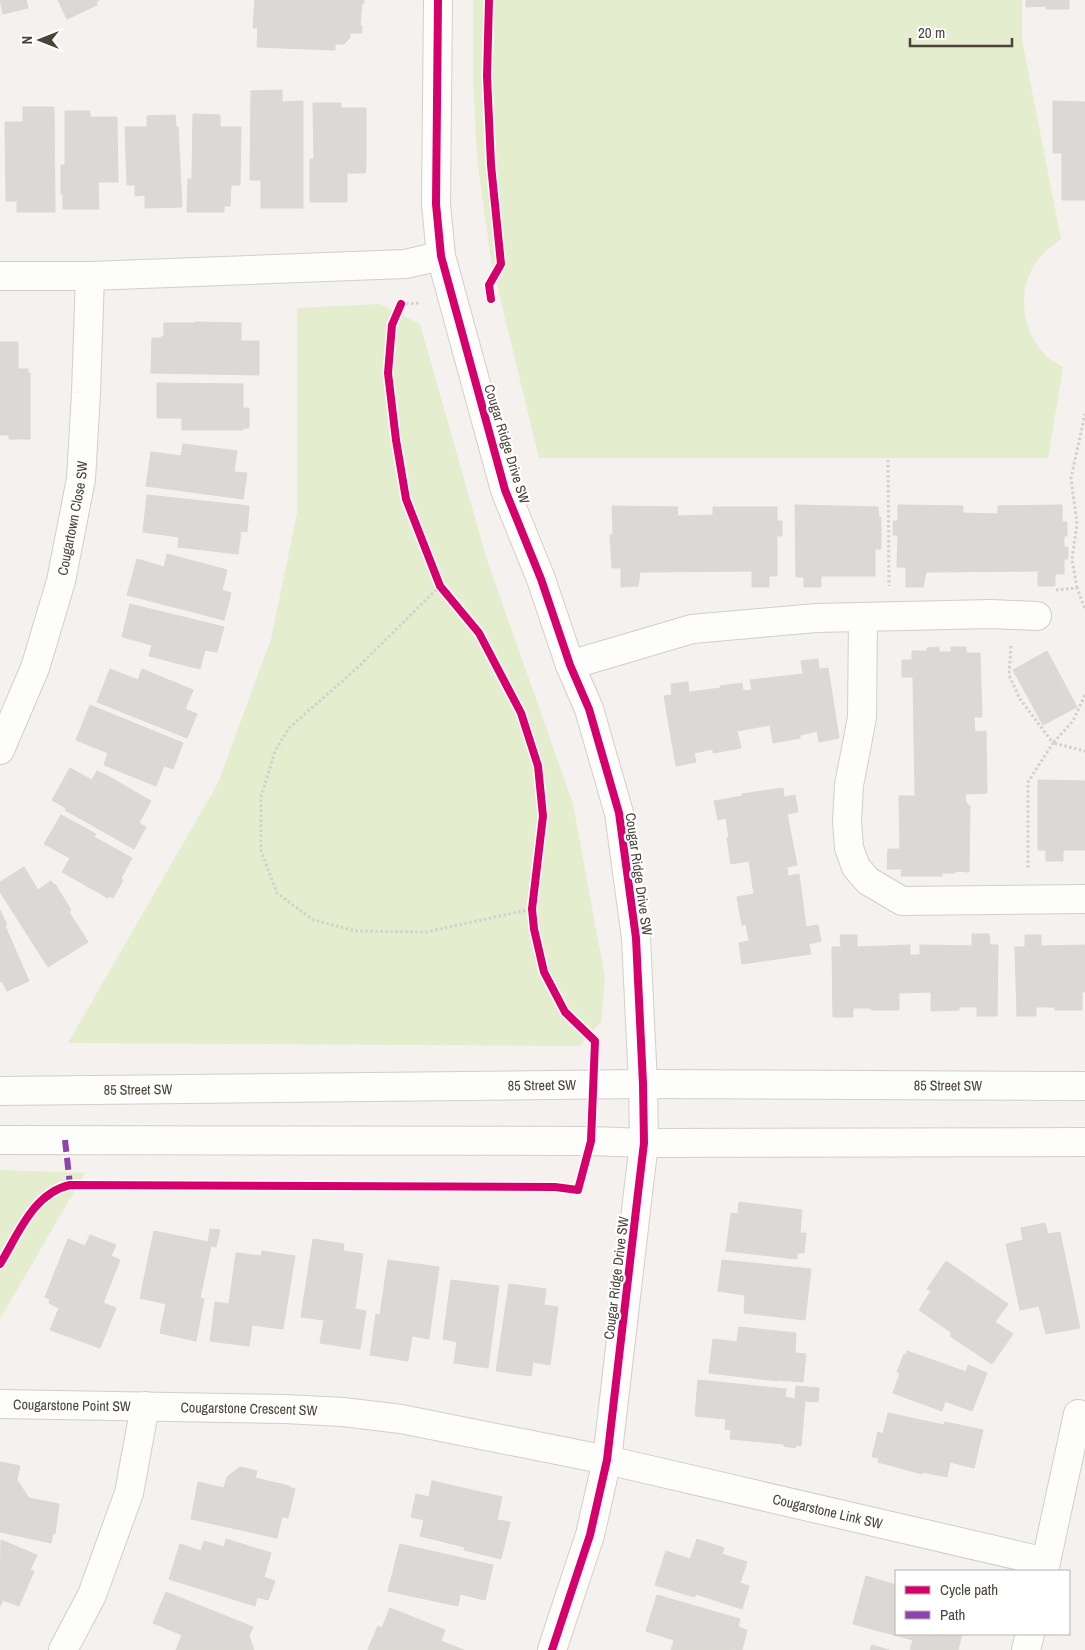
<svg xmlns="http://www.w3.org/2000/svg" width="1085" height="1650" viewBox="0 0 1085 1650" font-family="'Archivo Narrow',sans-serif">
  <rect width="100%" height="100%" fill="#f4f1ee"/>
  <g fill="#e4edce">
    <path d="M473 0H1022V40L1061 239C1051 247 1040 255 1033 267 1017 296 1023 333 1046 356 1051 361 1058 364 1063 367L1048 458H539L491 261 477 158 473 78Z"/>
    <path d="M380 304 420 324 487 560 573 804 605 978 601 1022 579 1046 68 1043 218 783 271 639 297 513V308Z"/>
    <path d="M0 1170 85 1173 0 1319Z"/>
  </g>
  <g fill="#dcd8d5" stroke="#dcd8d3">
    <path d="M0 0H26L28 8 3 14Z"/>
    <path d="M58 0H99L96 2 97 5 67 19Z"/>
    <path d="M255 0H364V3H362L360 26H362V33H350V38L344 44H335V50L257 47 258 28H253Z"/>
    <path d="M1026 0H1069V9H1046V6L1026 7Z"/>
    <path d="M282 90V102L303 101V208H261V180H250L251 91Z"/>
    <path d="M1053 101 1085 102V200H1062V153H1053Z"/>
    <path d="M313 103H341V108H366V167L365 173H347V202H310V159H314Z"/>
    <path d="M23 107H54L55 212H17V201H6L5 122H23Z"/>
    <path d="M65 111H90V117H117L118 182H98L99 209H63V194H61V165H65Z"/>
    <path d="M193 114 220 115V127H241L240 185H231L230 206H224V212H187L188 179H192Z"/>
    <path d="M175 115 176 127H178L182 207 145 208V195L135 196V185H127L125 127H147V116Z"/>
    <path d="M195 322 241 323V341H259V375L151 373 152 338H162V336H164V323H195Z"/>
    <path d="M0 342H18V369H28V373H30V439H9V435H0Z"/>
    <path d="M157 383 243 384V408H249V428H243V430H182V418H157Z"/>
    <path d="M183 444 237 451 234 472 247 473 243 499 146 486 151 452 181 456Z"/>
    <path d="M147 495 249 506 247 532 241 531 238 554 178 547 179 537 143 532Z"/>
    <path d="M795 505 878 507 879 518 881 517V549H875V576H821V587H804V577H796Z"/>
    <path d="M898 505 963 506V513L998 514V506L1062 505V522H1067V536H1064V547H1068V559H1064V574H1055V586H1038V571L926 572 923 587H906V567H897L898 535H893V521H898Z"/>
    <path d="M612 506 678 507 677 516 713 515V507H777V521H782V536H777V576H769V587H752V571L640 572 638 586 621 587V568H612L610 535 613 534Z"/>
    <path d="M167 554 227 570 222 590 231 593 224 620 127 595 137 559 164 567Z"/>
    <path d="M130 604 224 627 217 652 205 650 200 669 149 656 152 645 122 637Z"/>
    <path d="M939 647V652H951V647H966V653H980L982 717H974L975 732 986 731 987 793 965 794 966 803 970 806 969 872 955 871V873H942V876H901L902 869H887L888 849H900L899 796H915L913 677H902V660H912V651H927V648Z"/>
    <path d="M1047 651 1077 707 1043 725 1013 670Z"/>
    <path d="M818 659 819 669 828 668 839 738 819 742 817 731 800 735V738L773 743 770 725 737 731 741 748 713 753V749L694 753 696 762 676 766 664 696 672 695 671 684 688 682 689 692 721 688 720 686 742 683 743 691 752 690 750 680 803 674 801 661Z"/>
    <path d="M110 669 138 680 142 669 193 690 185 709 197 714 187 738 97 702Z"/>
    <path d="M90 705 183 743 173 769 164 766 156 786 104 765 108 753 76 740Z"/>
    <path d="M70 768 92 780 97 771 106 775 151 801 139 823 146 827 134 849 65 810 66 808 52 800Z"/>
    <path d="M1038 780 1085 781V850H1063V861H1046V850H1038Z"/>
    <path d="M783 788 784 797 795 795 798 812 787 814 797 865 787 867 788 876 799 874 806 927 818 925 821 941 809 944 811 954 742 964 739 943 749 941 746 924 742 925 737 897 754 894 749 861 731 864 727 838 729 837 726 818 718 820 714 801 743 796 742 794Z"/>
    <path d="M61 815 96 834 94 837 132 858 121 878 123 880 113 898 109 896 108 898 62 872 70 858 44 844Z"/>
    <path d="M24 867 38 890 51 881 54 885 55 884 71 910 69 912 88 942 48 967 0 892V882Z"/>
    <path d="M0 910 7 925 5 926 29 981 7 991 2 981 0 982Z"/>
    <path d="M972 934H989L990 945H998L997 1016H977V1007H959V1010L931 1011V992L899 993V1010H871V1008H853V1017H833L832 947H841L840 935H857V947L910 945V955H920V945L972 946Z"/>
    <path d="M1025 935H1041V946L1085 945V992H1082V1010H1055V1007H1036V1016H1017L1015 947H1025Z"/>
    <path d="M739 1202 802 1210 800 1233H806L804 1253H797V1259L726 1251 731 1213 738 1214Z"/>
    <path d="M1045 1223 1048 1234 1060 1232 1080 1328 1046 1334 1039 1306 1020 1310 1006 1244 1023 1240 1021 1228Z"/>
    <path d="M210 1229 220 1230 216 1247 211 1246 200 1298 204 1299 196 1341 160 1333 166 1304 140 1298 154 1231 208 1242Z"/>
    <path d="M90 1235 116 1245 111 1256 120 1260 103 1303 116 1308 100 1348 50 1330 59 1308 49 1303 50 1299 45 1297 68 1239 85 1246Z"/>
    <path d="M313 1239 344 1244 343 1251 363 1254 355 1309 366 1311 360 1349 320 1343 324 1320 301 1317Z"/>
    <path d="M262 1251 295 1256 283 1329 252 1325 249 1346 210 1341 215 1302 229 1304 236 1253 261 1256Z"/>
    <path d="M388 1260 439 1267 429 1339 412 1336 408 1361 370 1355 376 1314 380 1315Z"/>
    <path d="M722 1260 811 1269 805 1320 744 1313 745 1295 718 1291Z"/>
    <path d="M946 1261 1008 1304 995 1322 1013 1334 992 1364 950 1336 952 1333 919 1310 931 1291 927 1289Z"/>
    <path d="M451 1280 499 1286 488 1368 454 1363 457 1342 443 1339Z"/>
    <path d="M509 1284 546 1289 544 1305 558 1307 550 1365 533 1362 531 1376 496 1371Z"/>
    <path d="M739 1327 796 1333 795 1353 806 1354 803 1382 779 1380 778 1381 709 1373 713 1339 737 1342Z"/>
    <path d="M907 1351 966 1372 968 1365 987 1373 972 1411 945 1401 942 1411 893 1393 900 1373 897 1372 904 1354 906 1355Z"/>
    <path d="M698 1380 786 1389 785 1397 795 1399 796 1386 819 1388 818 1402 805 1401 801 1446 796 1445 795 1448 784 1446V1444L730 1439 731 1430 725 1429 726 1419 695 1416Z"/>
    <path d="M888 1413 944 1425 945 1422 983 1430 974 1468 950 1462 947 1477 922 1472V1474L878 1462 879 1458 872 1457 878 1432 883 1434Z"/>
    <path d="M0 1462 20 1466 17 1480 29 1498 59 1504 55 1534 53 1533 51 1543 0 1532Z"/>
    <path d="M240 1467 257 1471 255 1478 289 1486V1487L295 1489 288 1518 282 1517 277 1538 191 1519 198 1482 224 1488 227 1477Z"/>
    <path d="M432 1481 502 1497 497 1520 510 1522 501 1559 464 1550 465 1547 420 1536 424 1520 411 1517 416 1494 429 1497Z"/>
    <path d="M226 1539 271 1553 264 1577 275 1581 268 1600 257 1597 255 1606 169 1579 180 1544 201 1551 204 1541 224 1547Z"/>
    <path d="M697 1539 724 1548 722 1554 747 1562 740 1583 749 1586 742 1609 696 1594 694 1597 655 1585 666 1551 690 1559Z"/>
    <path d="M1 1540 37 1555 30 1570 34 1571 19 1606 3 1600 0 1606Z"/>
    <path d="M400 1544 493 1565 485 1600 460 1594 458 1606 388 1591Z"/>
    <path d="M866 1576 896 1585V1634H962L958 1650H914L910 1649 913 1640 853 1624Z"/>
    <path d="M166 1592 253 1627 249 1636 254 1650H176L182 1635 153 1623Z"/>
    <path d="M657 1595 740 1619 738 1627 747 1630 742 1650 732 1649V1650H671L674 1640 646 1631Z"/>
    <path d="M390 1608 445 1630 441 1641 464 1650H372L368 1649 378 1626 382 1628Z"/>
    <path d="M872 1645 889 1650H870Z"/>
  </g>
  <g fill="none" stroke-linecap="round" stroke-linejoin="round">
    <g stroke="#d2cfcb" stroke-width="30">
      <g id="minor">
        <path d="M438 0 436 204 441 256 505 490 541 579 570 665 589 709 619 813 636 938 643 1084 644 1143 638 1193 607 1460 590 1535 552 1650"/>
        <path d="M0 276H90L405 264 441 256"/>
        <path d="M863 618 862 718 849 785 847 821 849 848 856 867 868 881 902 901 1085 899"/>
        <path d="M570 665 692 629 816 618 991 614 1037 616"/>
        <path id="s1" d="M0 750 35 668 61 581 81 479 86 393 90 276"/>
        <path id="s2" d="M0 1091 643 1084 1085 1086"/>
        <path d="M0 1140 591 1141 644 1143 1085 1142"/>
        <path id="s3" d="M0 1404 284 1409 343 1412 401 1419 607 1460 1046 1562"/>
        <path d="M1044 1571 1078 1414"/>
        <path d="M63 1650 92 1595 129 1493 145 1406"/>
        <path d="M1026 1650 1030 1634"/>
      </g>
    </g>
    <g stroke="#d3d1cc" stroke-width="3" stroke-dasharray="2.5 2.5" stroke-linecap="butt">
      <path d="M401 304 421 303"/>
      <path d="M888 460 889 586"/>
      <path d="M440 586 355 670 289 728 275 751 261 797V851L277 893 313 920 356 931 426 932 532 909"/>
      <path d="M1077 588 1072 559 1077 524 1071 478 1085 414"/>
      <path d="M1056 590 1077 588 1085 609"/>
      <path d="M1011 646 1009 675 1020 699 1053 743 1028 782V869"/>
      <path d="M1085 695 1073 721 1053 743 1085 751"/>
    </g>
    <use href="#minor" stroke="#fdfdfc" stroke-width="28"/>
    <path stroke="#8e44ad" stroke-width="6" stroke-dasharray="12 6" stroke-linecap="butt" d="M65 1140 70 1185"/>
    <g stroke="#fff" stroke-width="11">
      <g id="cycleway">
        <path d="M438 0 436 204 441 256 505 490 541 579 570 665 589 709 619 813 636 938 643 1084 644 1143 638 1193 607 1460 590 1535 552 1650"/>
        <path d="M489 0 487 76 491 165 501 264 489 285 491 299"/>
        <path d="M0 1264C18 1235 33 1193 70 1185L555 1187 578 1190 591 1141 595 1041 565 1012 544 972 534 929 532 909 543 816 538 766 521 713 479 633 440 586 406 499 396 440 388 373 392 325 401 304"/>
      </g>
    </g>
    <use href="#cycleway" stroke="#d6006c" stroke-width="8"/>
  </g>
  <g text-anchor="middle" stroke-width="4.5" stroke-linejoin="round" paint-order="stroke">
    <g font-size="14" fill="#4b4239" stroke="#fff">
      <text transform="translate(507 444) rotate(73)" y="5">Cougar Ridge Drive SW</text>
      <text dy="5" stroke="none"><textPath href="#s1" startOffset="244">Cougartown Close SW</textPath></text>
      <text transform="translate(639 874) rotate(82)" y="5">Cougar Ridge Drive SW</text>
      <text dy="5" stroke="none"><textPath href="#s2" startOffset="542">85 Street SW</textPath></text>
      <text dy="5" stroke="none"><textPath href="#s2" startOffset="948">85 Street SW</textPath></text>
      <text dy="5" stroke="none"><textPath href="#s2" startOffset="138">85 Street SW</textPath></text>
      <text transform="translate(616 1278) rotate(-83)" y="5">Cougar Ridge Drive SW</text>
      <text dy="5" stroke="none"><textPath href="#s3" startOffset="72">Cougarstone Point SW</textPath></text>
      <text dy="5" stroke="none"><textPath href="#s3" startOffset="249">Cougarstone Crescent SW</textPath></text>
      <text dy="5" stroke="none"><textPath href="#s3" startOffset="838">Cougarstone Link SW</textPath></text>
    </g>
  </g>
  <rect x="895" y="1570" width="175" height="65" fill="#ffffff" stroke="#b7b3b0"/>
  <rect x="905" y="1586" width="25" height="8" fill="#d6006c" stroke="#b7b3b0"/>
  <text x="940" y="1595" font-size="15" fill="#4b4239">Cycle path</text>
  <rect x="905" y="1611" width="25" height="8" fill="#8e44ad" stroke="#b7b3b0"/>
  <text x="940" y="1620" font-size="15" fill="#4b4239">Path</text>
  <g transform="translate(40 40) rotate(270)" stroke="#ffffff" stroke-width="4" paint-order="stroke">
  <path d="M0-4L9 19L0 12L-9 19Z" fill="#4b4239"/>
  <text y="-8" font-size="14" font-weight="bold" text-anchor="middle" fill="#4b4239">N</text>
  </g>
  <path d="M910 38v8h102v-8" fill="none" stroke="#4b4239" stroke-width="2.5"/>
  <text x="918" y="38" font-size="15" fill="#4b4239" stroke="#ffffff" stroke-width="4" paint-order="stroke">20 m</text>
</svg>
